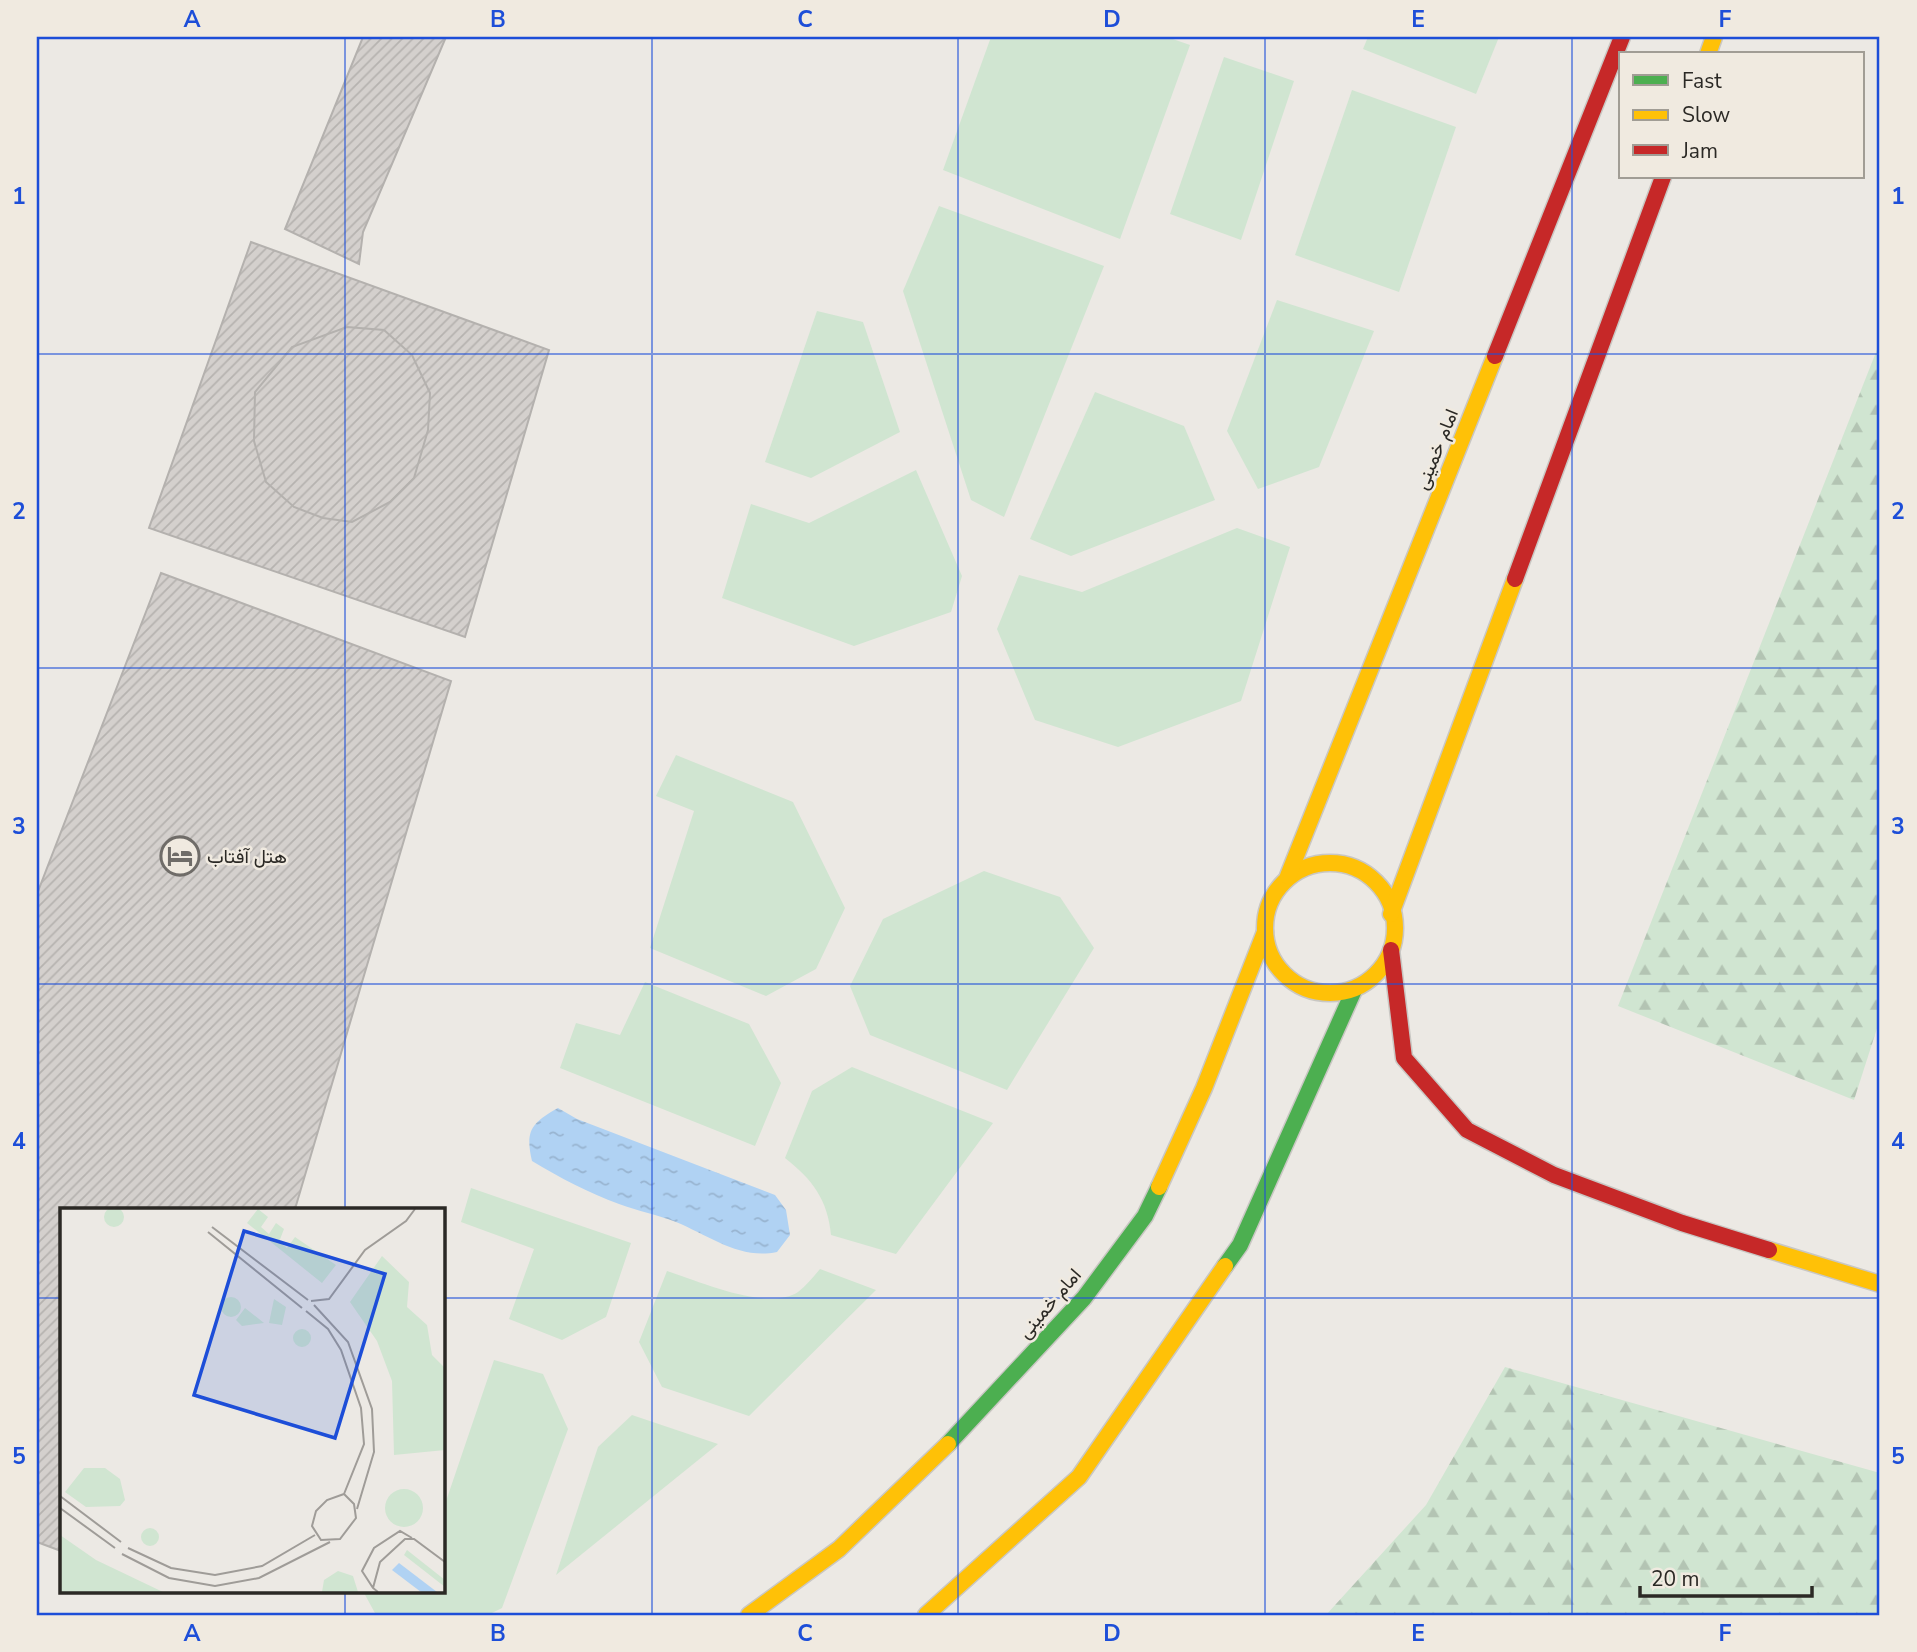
<svg xmlns="http://www.w3.org/2000/svg" width="1917" height="1652" viewBox="0 0 1917 1652" font-family="'Nunito Sans',Vazirmatn,sans-serif">
  <defs>
    <pattern id="forest-firs" width="22" height="20" patternUnits="userSpaceOnUse" patternTransform="scale(1.75)"><rect width="22" height="20" fill="#d0e5d1"/><path d="M5 1l3.5 6h-7zM16 11l3.5 6h-7z" fill="#b3c4b3"/></pattern>
    <pattern id="water-ripples" width="26" height="14" patternUnits="userSpaceOnUse" patternTransform="scale(1.75)"><rect width="26" height="14" fill="#b0d2f3"/><path d="M2 4q2-2 4 0t4 0M15 11q2-2 4 0t4 0" fill="none" stroke="#98b4d0"/></pattern>
    <pattern id="building-hatch" width="6" height="6" patternUnits="userSpaceOnUse" patternTransform="scale(1.75)"><rect width="6" height="6" fill="#d4d0cd"/><path d="M-1 1l2-2M0 6l6-6M5 7l2-2" fill="none" stroke="#b6b3b0"/></pattern>
  </defs>
  <rect width="100%" height="100%" fill="#ece9e4"/>
  <g fill="#d0e5d1">
    <path d="M991 37H1167L1190 45 1120 239 943 170Z"/>
    <path d="M1368 37H1499L1476 94 1363 49Z"/>
    <path d="M1224 57 1294 81 1241 240 1170 214Z"/>
    <path d="M1352 90 1456 127 1399 292 1295 255Z"/>
    <path d="M939 206 1104 266 1004 517 971 500 903 291Z"/>
    <path d="M1277 300 1374 331 1319 467 1258 489 1227 431Z"/>
    <path d="M817 311 863 322 900 432 811 478 765 462Z"/>
    <path d="M1095 392 1184 426 1215 500 1071 556 1030 539Z"/>
    <path d="M916 470 962 576 951 612 854 646 722 598 751 504 809 523Z"/>
    <path d="M1237 528 1290 547 1241 701 1118 747 1035 720 997 629 1019 575 1082 592Z"/>
    <path d="M676 755 793 802 845 908 816 969 766 996 650 948 694 811 656 796Z"/>
    <path d="M984 871 1060 897 1094 948 1007 1090 870 1035 850 986 883 919Z"/>
    <path d="M645 982 749 1024 781 1083 755 1146 560 1068 576 1023 620 1035Z"/>
    <path d="M852 1067 993 1123 896 1254 831 1235C828 1200 812 1179 785 1158L812 1091Z"/>
    <path d="M471 1188 631 1243 606 1317 562 1340 509 1319 534 1249 461 1222Z"/>
    <path d="M820 1269 876 1290 749 1416 662 1387 639 1342 667 1271C699 1281 767 1312 798 1292 806 1286 813 1277 820 1269Z"/>
    <path d="M494 1360 543 1374 568 1429 502 1608 488 1615H376L363 1591H443V1510Z"/>
    <path d="M632 1415 718 1444 556 1575 598 1447Z"/>
  </g>
  <g fill="url(#forest-firs)">
    <path d="M1880 342V1019L1854 1100 1618 1006Z"/>
    <path d="M1505 1367 1880 1473V1615H1326L1426 1505Z"/>
  </g>
  <path fill="url(#water-ripples)" d="M558 1108 577 1119 775 1195 786 1210 790 1235 777 1252C740 1260 710 1236 676 1222 658 1215 638 1211 619 1204 589 1193 560 1178 532 1161 525 1131 531 1123 558 1108Z"/>
  <g fill="url(#building-hatch)" stroke="#b4b1ae" stroke-width="2">
    <path d="M363 37H446L363 232 359 264 285 229Z"/>
    <path d="M251 242 549 350 465 637 149 528Z"/>
    <path d="M347 327 384 330 412 355 430 393 428 430 414 478 390 502 352 522 323 518 294 507 266 482 254 441 255 392 292 347Z"/>
    <path d="M161 573 451 681 295 1209H61V1551L37 1542V894Z"/>
  </g>
  <g fill="none" stroke-linecap="round" stroke-linejoin="round">
    <g stroke="#c9c7c3" stroke-width="19">
      <g id="fast">
        <path d="M1225 1266 1240 1245 1354 990"/>
        <path d="M948 1444 1084 1298 1145 1216 1159 1187"/>
      </g>
    </g>
    <g stroke="#c9c7c3" stroke-width="19">
      <g id="slow">
        <path d="M1708 54 1714 37"/>
        <circle cx="1330" cy="928" r="65"/>
        <path d="M1288 876 1495 356"/>
        <path d="M1391 914 1515 579"/>
        <path d="M1159 1187 1204 1088 1265 932"/>
        <path d="M1769 1250 1880 1284"/>
        <path d="M749 1615 839 1549 948 1444"/>
        <path d="M926 1615 1079 1477 1225 1266"/>
      </g>
    </g>
    <g stroke="#c9c7c3" stroke-width="19">
      <g id="jam">
        <path d="M1495 356 1622 37"/>
        <path d="M1515 579 1663 177"/>
        <path d="M1391 950 1404 1058 1467 1130 1554 1175 1682 1223 1769 1250"/>
      </g>
    </g>
    <use href="#fast" stroke="#4caf50" stroke-width="16"/>
    <use href="#slow" stroke="#ffc107" stroke-width="16"/>
    <use href="#jam" stroke="#c62828" stroke-width="16"/>
  </g>
  <path fill="none" stroke="#1d4ed8" stroke-width="2" stroke-opacity="0.55" d="M345 37V1209M652 37V1615M958 37V1615M1265 37V1615M1572 37V1615M37 354H1880M37 668H1880M37 984H1880M37 1298H61M443 1298H1880M345 1591V1615"/>
  <defs>
    <g id="hotel-ring" transform="scale(2.0125)"><circle r="9.5" fill="#f0eae0" stroke="#6f6c68" stroke-width="1.5"/><path d="M-6-4.5h1.5V1H6V5H4.5V3h-9V5H-6ZM-4 0a1.8 1.8 0 1 1 3.6 0ZM.5 0V-2.5h3Q6-2.5 6 0Z" fill="#6f6c68"/></g>
  </defs>
  <g fill-rule="evenodd">
    <use href="#hotel-ring" x="180" y="856"/>
  </g>
  <g text-anchor="middle" stroke-width="5" stroke-linejoin="round" paint-order="stroke">
    <g font-size="19" fill="#2b2925" stroke="#f0eae0">
      <text transform="translate(1436 449) rotate(-68)" y="7">امام خمینی</text>
      <text transform="translate(1049 1303) rotate(-49)" y="7">امام خمینی</text>
    </g>
    <g font-size="19" fill="#2b2925" stroke="#f0eae0" text-anchor="start">
      <text x="207" y="863">هتل آفتاب</text>
    </g>
  </g>
  <g transform="translate(60 1208)">
    <rect width="385" height="385" fill="#ece9e4"/>
    <path d="M44 9a10 10 0 1 1 20 0a10 10 0 1 1-20 0ZM161 99a10 10 0 1 1 20 0a10 10 0 1 1-20 0ZM214 91 226 99 222 117 209 115ZM185 100 204 115 182 118 176 112ZM233 130a9 9 0 1 1 18 0a9 9 0 1 1-18 0ZM24 260H45L60 271 65 292 60 298 26 299 5 284ZM325 300a19 19 0 1 1 38 0a19 19 0 1 1-38 0ZM81 329a9 9 0 1 1 18 0a9 9 0 1 1-18 0ZM347 342 385 372V379L344 347ZM278 363 293 368 298 384H262L264 372Z" fill="#d0e5d1"/>
    <path d="M198 1 208 9 201 19 209 26 216 15 224 21 219 34 227 40 235 29 276 57 262 75 187 15ZM322 48 349 74 347 99 367 117 372 147 385 160V242L334 247 332 173 317 133 290 94Z" fill="#d0e5d1"/>
    <path d="M0 327 36 352 103 384H0Z" fill="#d0e5d1"/>
    <path d="M339 355 377 384H361L332 362Z" fill="#b0d2f3"/>
    <path fill="none" stroke="#9f9c98" stroke-width="2" d="M152 19 248 92M148 24 242 100M251 93 269 91 305 42 346 13 355 1M254 97 288 134 312 201 314 244 297 301M246 103 268 121 281 142 301 200 304 236 284 286M284 286 294 296 296 310 280 331 261 332 252 318 256 303 267 292ZM0 288 61 334M0 300 55 340M68 340 111 360 155 367 202 358 255 327M62 346 109 370 155 378 199 370 270 334M313 380 302 363 314 340 340 323 352 330M318 384 313 380 320 354 345 331H354L385 354"/>
    <path fill="#1d4ed8" fill-opacity="0.15" stroke="#1d4ed8" stroke-width="3.5" d="M184 23 325 66 275 230 134 187Z"/>
    <rect width="385" height="385" fill="none" stroke="#2b2925" stroke-width="3.5"/>
  </g>
  <rect width="1917" height="1652" fill="none" stroke="#f0eae0" stroke-width="77"/>
  <rect x="1619" y="52" width="245" height="126" fill="#f0eae0" stroke="#a19d95" stroke-width="2"/>
  <rect x="1633" y="75" width="35" height="10" fill="#4caf50" stroke="#a19d95" stroke-width="2"/>
  <text x="1682" y="88" font-size="21" fill="#2b2925">Fast</text>
  <rect x="1633" y="110" width="35" height="10" fill="#ffc107" stroke="#a19d95" stroke-width="2"/>
  <text x="1682" y="122" font-size="21" fill="#2b2925">Slow</text>
  <rect x="1633" y="145" width="35" height="10" fill="#c62828" stroke="#a19d95" stroke-width="2"/>
  <text x="1682" y="158" font-size="21" fill="#2b2925">Jam</text>
  <path d="M1640 1586v10h172v-10" fill="none" stroke="#2b2925" stroke-width="3.5"/>
  <text x="1651" y="1586" font-size="21" fill="#2b2925" stroke="#f0eae0" stroke-width="5" paint-order="stroke">20 m</text>
  <rect x="38" y="38" width="1840" height="1576" fill="none" stroke="#1d4ed8" stroke-width="2.5"/>
  <g font-size="23" text-anchor="middle" font-weight="bold" fill="#1d4ed8">
    <text x="192" y="27">A</text>
    <text x="498" y="27">B</text>
    <text x="805" y="27">C</text>
    <text x="1112" y="27">D</text>
    <text x="1418" y="27">E</text>
    <text x="1725" y="27">F</text>
    <text x="19" y="204">1</text>
    <text x="1898" y="204">1</text>
    <text x="19" y="519">2</text>
    <text x="1898" y="519">2</text>
    <text x="19" y="834">3</text>
    <text x="1898" y="834">3</text>
    <text x="19" y="1149">4</text>
    <text x="1898" y="1149">4</text>
    <text x="19" y="1464">5</text>
    <text x="1898" y="1464">5</text>
    <text x="192" y="1641">A</text>
    <text x="498" y="1641">B</text>
    <text x="805" y="1641">C</text>
    <text x="1112" y="1641">D</text>
    <text x="1418" y="1641">E</text>
    <text x="1725" y="1641">F</text>
  </g>
</svg>
